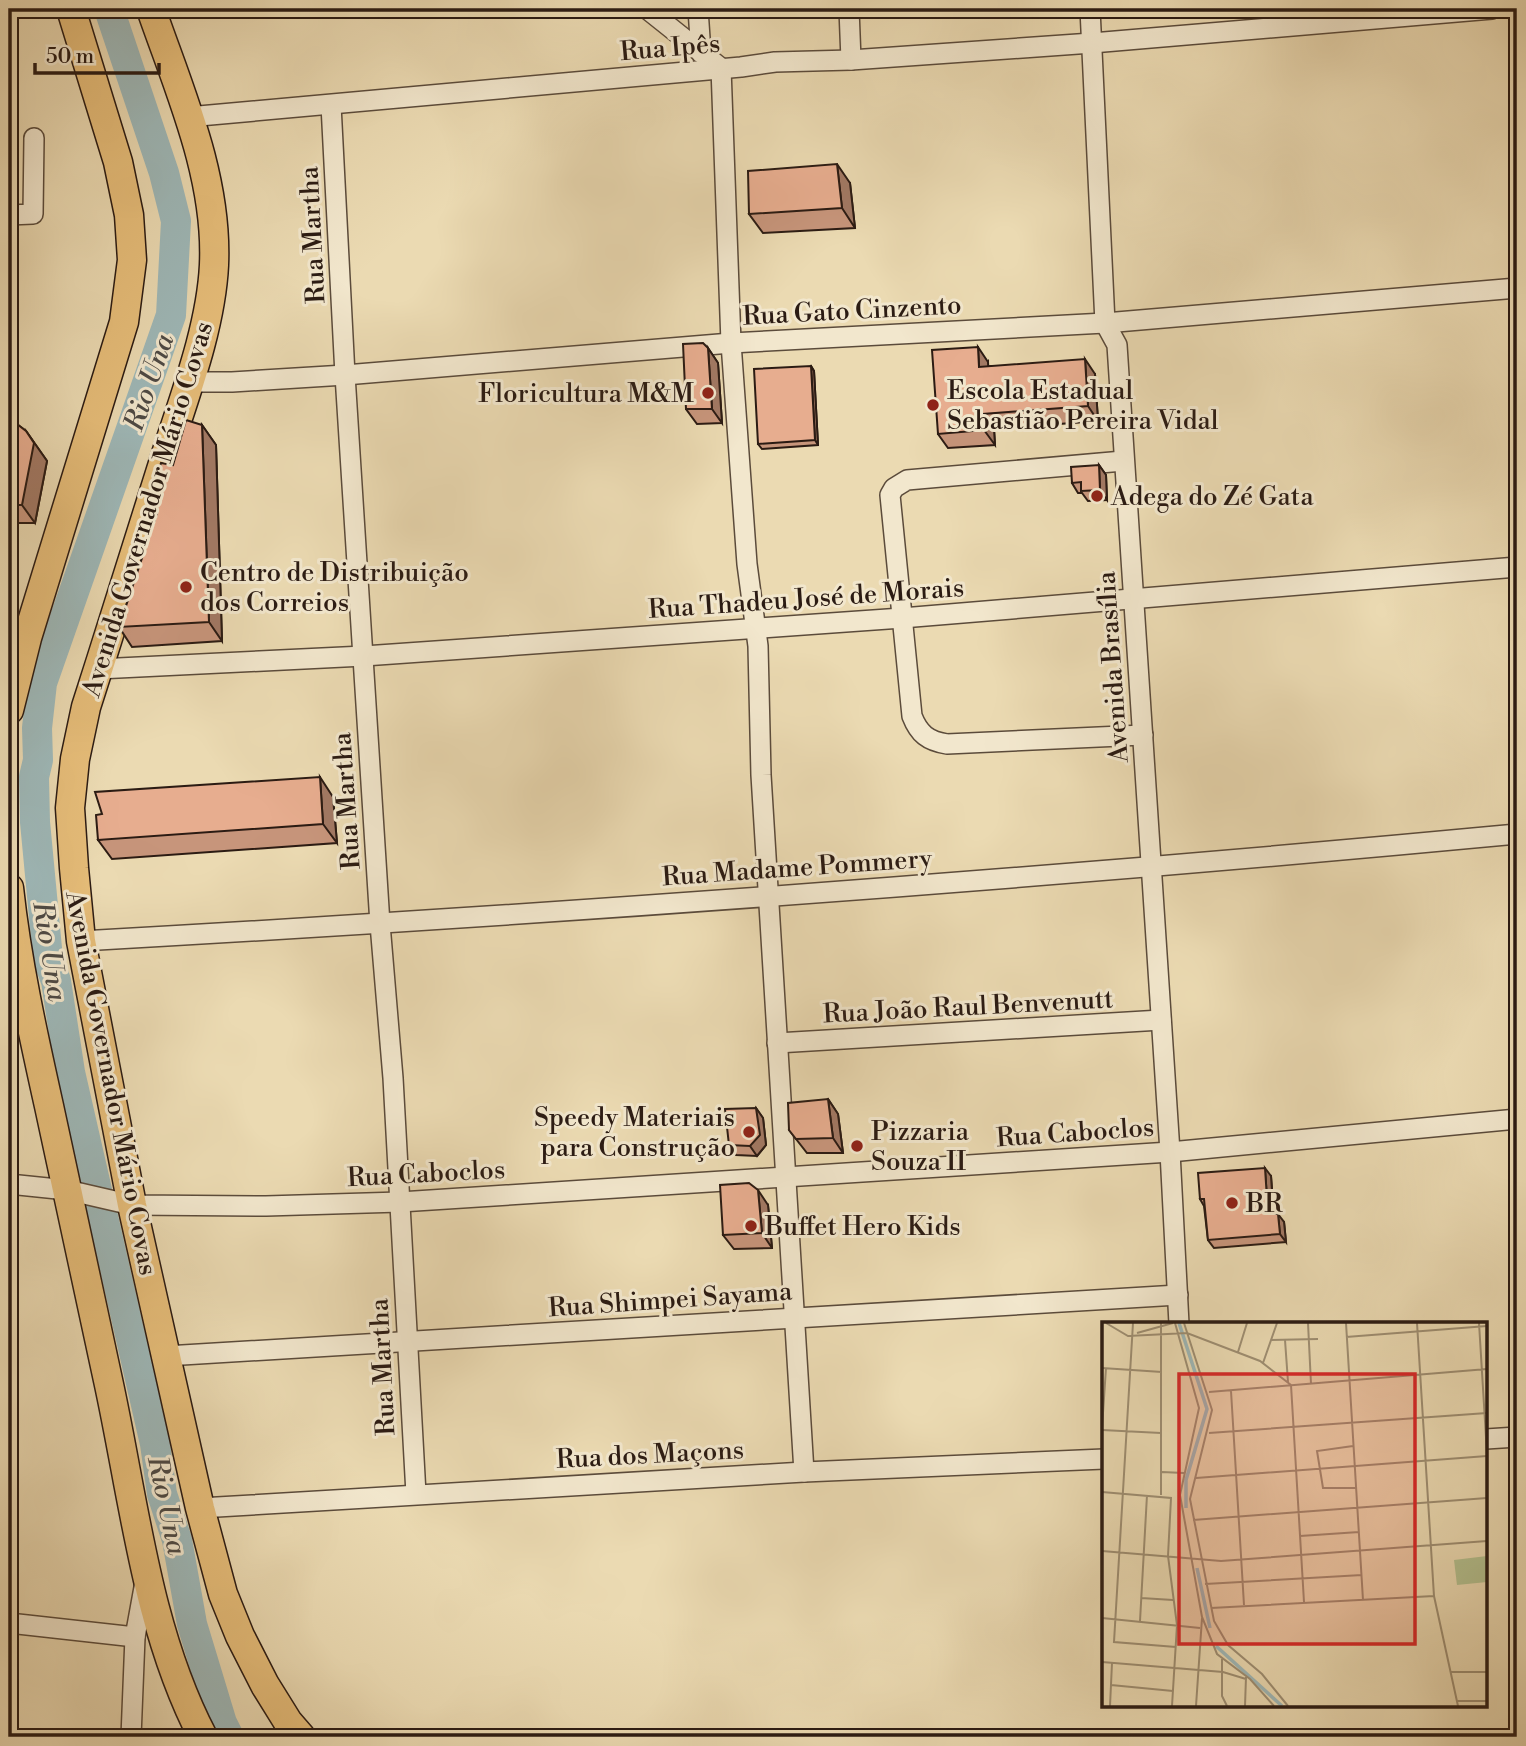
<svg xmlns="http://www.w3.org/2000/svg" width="1526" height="1746" viewBox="0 0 1526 1746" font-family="'Libre Bodoni',serif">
  <rect width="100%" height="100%" fill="#ebdab2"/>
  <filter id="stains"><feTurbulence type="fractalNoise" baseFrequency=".00286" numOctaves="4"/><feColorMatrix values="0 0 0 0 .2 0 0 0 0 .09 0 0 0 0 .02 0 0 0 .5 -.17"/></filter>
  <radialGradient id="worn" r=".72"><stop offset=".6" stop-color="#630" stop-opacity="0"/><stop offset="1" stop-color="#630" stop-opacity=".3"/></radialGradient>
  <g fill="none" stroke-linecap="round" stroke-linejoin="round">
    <path stroke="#9eb8b8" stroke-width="30" d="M109 9 164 173 176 221 171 315 42 683 37 728 38 760 34 777 35 822 48 959 56 981 70 1072 155 1444 162 1494 177 1540 192 1624 222 1723 229 1737"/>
    <g stroke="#5b4b3b" stroke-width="22">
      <g id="minor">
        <path d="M647 9 721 68 731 343 747 564 758 646 761 775 804 1472"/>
        <path d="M698 9 701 53"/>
        <path d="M849 9 851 60"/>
        <path d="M1090 9 1105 323 1117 345 1170 1152 1179 1324"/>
        <path d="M331 105 345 375 380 924 393 1078 416 1494"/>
        <path d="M188 117 741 67 775 62 851 60 1092 43 1492 9"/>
        <path d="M9 215 33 214 34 138"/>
        <path d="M189 382H232L345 375 731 343 1105 323 1517 288"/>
        <path d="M1123 461 907 480 894 488 890 495 912 716C919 734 928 741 947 744L1143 735"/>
        <path d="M98 669 364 656 902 618 1517 567"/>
        <path d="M81 941C560 914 1039 879 1517 834"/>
        <path d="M777 1043 1161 1020"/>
        <path d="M9 1184 67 1190 132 1205 266 1206 400 1202 1170 1152 1517 1119"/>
        <path d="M166 1356 1178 1295"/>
        <path d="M1486 1439 1517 1437"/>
        <path d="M200 1508 804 1472 1104 1459"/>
        <path d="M9 1623 135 1637"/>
        <path d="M131 1737 135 1637 145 1582"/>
      </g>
    </g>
    <g stroke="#2b1b13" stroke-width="31">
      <g id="highway">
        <path d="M151 9C179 90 218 176 214 265 211 327 185 395 166 454 139 539 113 623 86 707L75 759 70 808 74 868 81 941 132 1205 200 1508 223 1594 240 1636 265 1685 288 1722 301 1737"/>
        <path d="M9 710 27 638 124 322 132 260 129 215 118 162 71 9"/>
        <path d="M9 888C17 962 33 1034 49 1106 68 1198 89 1289 108 1380 134 1499 146 1628 203 1737"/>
      </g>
    </g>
    <use href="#minor" stroke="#f2e7cd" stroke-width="19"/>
    <use href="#highway" stroke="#e6bd79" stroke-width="28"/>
  </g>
  <g fill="#c7957b" stroke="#2b1b13" stroke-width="2">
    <path d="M850 183 855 228 763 233 749 214Z"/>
    <path d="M708 348 718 363 722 423 697 424 686 409Z"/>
    <path d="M988 362V366L1095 374 1098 421 994 429 995 445 948 448 938 434Z"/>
    <path d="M811 366 814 371 818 445 762 449 758 444Z"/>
    <path d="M9 418 26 431 47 461 35 523H9Z"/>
    <path d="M202 425 216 445 222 641 132 647 119 627 154 521 146 509 173 465Z"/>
    <path d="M1099 465 1106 475 1107 500 1088 501 1082 493H1078L1072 483Z"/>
    <path d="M333 797 337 843 112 859 98 840Z"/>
    <path d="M828 1099 838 1114 843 1153H807L789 1130Z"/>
    <path d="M756 1108 763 1118 766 1145 757 1156 736 1155 729 1145Z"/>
    <path d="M1271 1176 1274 1214 1284 1222 1286 1242 1214 1248 1208 1240 1204 1206 1200 1199Z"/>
    <path d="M768 1205 772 1248 734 1249 723 1235Z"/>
  </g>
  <g fill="#a27964" stroke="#2b1b13" stroke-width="2">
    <path d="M837 164 850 183 855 228 842 208Z"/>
    <path d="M978 347 988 362 989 382 979 367Z"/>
    <path d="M708 348 718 363 722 423 712 409Z"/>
    <path d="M1085 359 1095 374 1098 421 1088 406Z"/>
    <path d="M811 366 814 371 818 445 815 440Z"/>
    <path d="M983 414 994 429 995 445 984 430Z"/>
    <path d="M202 425 216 445 222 641 209 622Z"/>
    <path d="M26 431 47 461 35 523 22 505Z"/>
    <path d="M1099 465 1106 475 1107 500 1100 490Z"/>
    <path d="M320 777 333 797 337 843 323 824Z"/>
    <path d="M828 1099 838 1114 843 1153 833 1138Z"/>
    <path d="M756 1108 763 1118 766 1145 757 1156 750 1146Z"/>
    <path d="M1265 1168 1271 1176 1274 1223 1268 1214Z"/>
    <path d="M758 1190 768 1205 772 1248 762 1233Z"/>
    <path d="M1278 1214 1284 1222 1286 1242 1280 1234Z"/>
  </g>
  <g fill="#e7ad8f" stroke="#2b1b13" stroke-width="2">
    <path d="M837 164 842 208 749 214 748 171Z"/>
    <path d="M703 343 708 348 712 409H686L683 344Z"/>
    <path d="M978 347 979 367 1085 359 1088 406 983 414 984 430 938 434 932 350Z"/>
    <path d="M811 366 815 440 758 444 754 369Z"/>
    <path d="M9 418 26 431 34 443 22 505H9Z"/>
    <path d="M186 420 202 425 209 622 119 627 157 513 146 509 161 463 173 465Z"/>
    <path d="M1099 465 1100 490 1081 491V482L1072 483 1071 467Z"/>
    <path d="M320 777 323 824 98 840 96 815 102 814 95 792Z"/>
    <path d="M828 1099 833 1138 796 1139 789 1130 788 1103Z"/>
    <path d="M756 1108 760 1135 750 1146 729 1145 725 1109Z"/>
    <path d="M1265 1168 1268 1214H1278L1280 1234 1208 1240 1204 1199H1200L1198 1173Z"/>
    <path d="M749 1183 758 1190 762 1233 723 1235 720 1185Z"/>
  </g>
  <g fill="#8f2418" stroke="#f2e7cd" stroke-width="2.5">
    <circle cx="708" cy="393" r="7"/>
    <circle cx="933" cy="405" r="7"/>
    <circle cx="1097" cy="496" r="7"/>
    <circle cx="186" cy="587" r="7"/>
    <circle cx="749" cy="1132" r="7"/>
    <circle cx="857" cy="1146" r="7"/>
    <circle cx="1232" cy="1203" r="7"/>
    <circle cx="751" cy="1226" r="7"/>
  </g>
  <g text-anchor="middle" stroke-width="6" stroke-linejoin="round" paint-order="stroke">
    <g font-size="26" fill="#2b1b13" stroke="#f2e7cd">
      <text transform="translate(670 47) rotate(-5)" y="9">Rua Ipês</text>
      <text transform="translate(312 235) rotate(-93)" y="9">Rua Martha</text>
      <text transform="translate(852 310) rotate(-3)" y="9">Rua Gato Cinzento</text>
      <text transform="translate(147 509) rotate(-73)" y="9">Avenida Governador Mário Covas</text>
      <text transform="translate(806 598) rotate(-4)" y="9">Rua Thadeu José de Morais</text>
      <text transform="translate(1112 667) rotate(-94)" y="9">Avenida Brasília</text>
      <text transform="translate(346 801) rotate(-94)" y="9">Rua Martha</text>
      <text transform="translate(797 867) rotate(-4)" y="9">Rua Madame Pommery</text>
      <text transform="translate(968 1006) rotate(-3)" y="9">Rua João Raul Benvenutt</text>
      <text transform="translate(112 1083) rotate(79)" y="9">Avenida Governador Mário Covas</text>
      <text transform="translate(1075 1132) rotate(-4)" y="9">Rua Caboclos</text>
      <text transform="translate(426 1173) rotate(-3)" y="9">Rua Caboclos</text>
      <text transform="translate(670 1299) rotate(-4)" y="9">Rua Shimpei Sayama</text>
      <text transform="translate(382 1367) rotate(-93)" y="9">Rua Martha</text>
      <text transform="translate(650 1454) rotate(-3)" y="9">Rua dos Maçons</text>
    </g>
    <g font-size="26" fill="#2b1b13" stroke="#f2e7cd" text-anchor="start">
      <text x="947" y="399">Escola Estadual<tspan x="947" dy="30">Sebastião Pereira Vidal</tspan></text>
      <text x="694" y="402" text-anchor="end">Floricultura M&amp;M</text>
      <text x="1111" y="505">Adega do Zé Gata</text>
      <text x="200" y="581">Centro de Distribuição<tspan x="200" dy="30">dos Correios</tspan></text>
      <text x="735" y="1126" text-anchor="end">Speedy Materiais<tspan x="735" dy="30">para Construção</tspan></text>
      <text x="871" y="1140">Pizzaria<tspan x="871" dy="30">Souza II</tspan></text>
      <text x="1246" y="1212">BR</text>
      <text x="765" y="1235">Buffet Hero Kids</text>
    </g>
    <g font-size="28" font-style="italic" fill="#4e4a45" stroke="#f2e7cd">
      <text transform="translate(148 382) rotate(-71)" y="10">Rio Una</text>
      <text transform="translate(51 951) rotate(81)" y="10">Rio Una</text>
      <text transform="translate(168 1505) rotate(78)" y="10">Rio Una</text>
    </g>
  </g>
  <g transform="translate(1102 1322)">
    <rect width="385" height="385" fill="#ebdab2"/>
    <path d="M385 234V260L355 263 352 238Z" fill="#b3c08f"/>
    <path fill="none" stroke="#9eb8b8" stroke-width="3.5" d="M77 1 105 87 84 158V186M95 246 108 306M114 324 180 384"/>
    <path fill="none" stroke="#9e8e72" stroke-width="2" d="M4 1 26 14 85 11 158 39 189 63 202 280M31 1 12 320 74 325M59 1V173M73 1 97 86 78 173 100 295 115 332 148 357 172 384M82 1 110 88 88 177 112 299 126 323 160 352 186 384M206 1 209 62M244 1 261 278M315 1 332 274 356 384M377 1 385 132M35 11 71 1M244 15 385 4M169 18 216 17M183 18 186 60M136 30 145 1M161 41 175 1M0 46 60 50M129 69 142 283M107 70 385 47M0 106 4 46M0 108 59 111M107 111 385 91M251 124 215 129 221 166H254M60 150 82 151M94 156 385 134M0 170 69 176 66 234 75 303 70 384M91 198 385 176M198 214 257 210M0 229 119 239 385 219M103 262 260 253M39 276 71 278M109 286 332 274M0 296 98 306M38 299 45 173M120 337V374L125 384M0 340 121 350 144 357M349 350H385M9 363 71 369M355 379H385M8 384 10 341M94 384 100 296M143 384 144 355"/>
    <path fill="#d62828" fill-opacity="0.15" stroke="#d62828" stroke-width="3.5" d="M77 52H313V322H77Z"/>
    <rect width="385" height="385" fill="none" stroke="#2b1b13" stroke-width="3.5"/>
  </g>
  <rect width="1526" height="1746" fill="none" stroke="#ebdab2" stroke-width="35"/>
  <rect x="10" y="10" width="1505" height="1725" fill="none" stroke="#2b1b13" stroke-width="3.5"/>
  <rect x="18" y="18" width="1491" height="1711" fill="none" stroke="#2b1b13" stroke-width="2"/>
  <path d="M35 63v10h124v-10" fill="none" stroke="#2b1b13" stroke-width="3.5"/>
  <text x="46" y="63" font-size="21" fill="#2b1b13" stroke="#f2e7cd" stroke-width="5" paint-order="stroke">50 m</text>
  <rect width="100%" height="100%" filter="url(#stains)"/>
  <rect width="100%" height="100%" fill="url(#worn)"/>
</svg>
